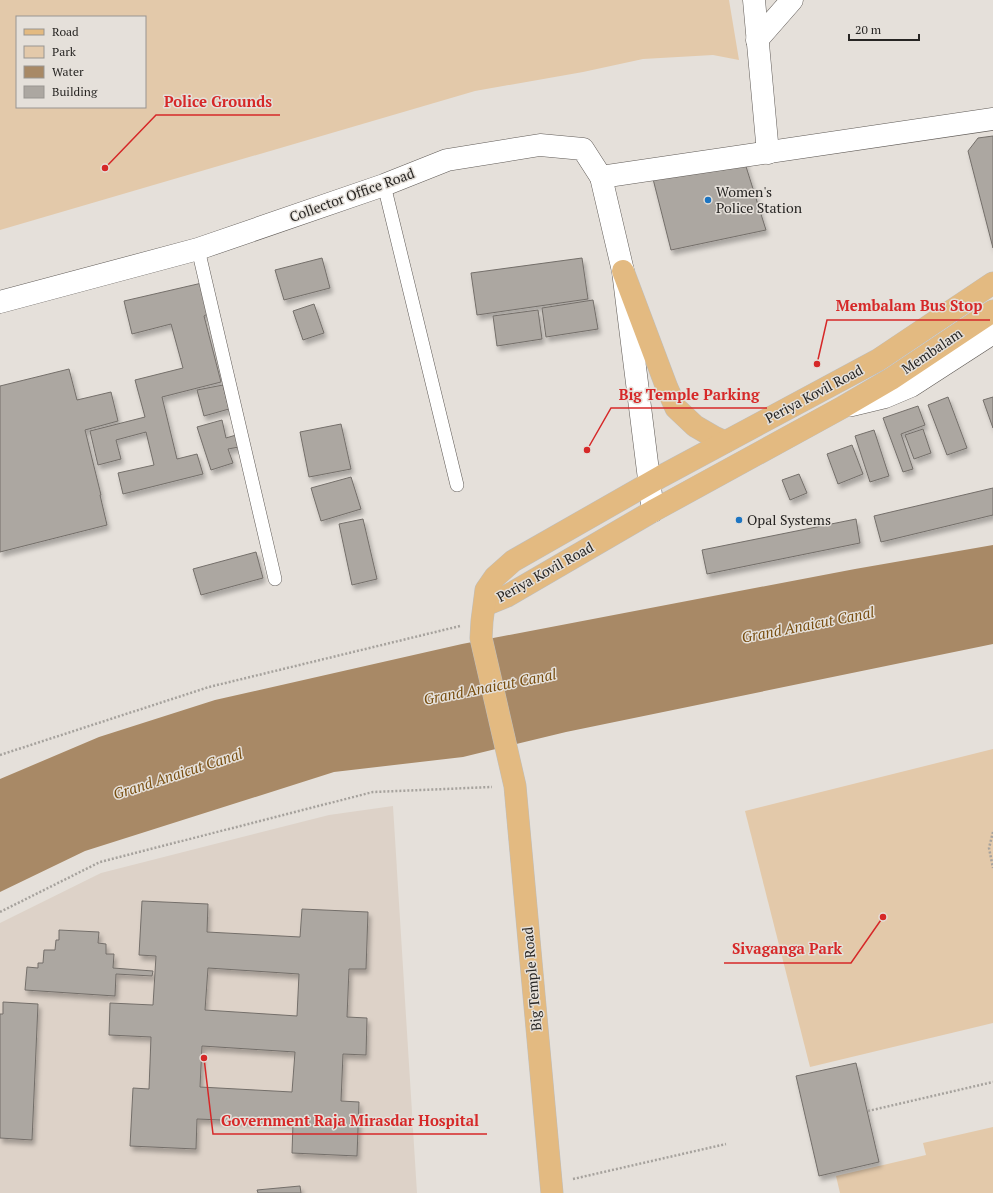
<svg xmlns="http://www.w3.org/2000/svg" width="993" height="1193" viewBox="0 0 993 1193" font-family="'PT Serif',serif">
  <defs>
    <filter id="shadow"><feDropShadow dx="2.5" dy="4.5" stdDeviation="2" flood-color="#0004"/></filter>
  </defs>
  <rect width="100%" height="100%" fill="#e5e0da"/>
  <path fill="#ddd2c8" d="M393 806 417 1193H0V923L101 873 329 815Z"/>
  <g fill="#e3c9aa" fill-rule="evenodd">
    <path d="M0 0H729L739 60 713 55 643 59 583 72 475 91 0 230ZM17 17H145V107H17Z"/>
    <path d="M993 749V1023L810 1067 745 811Z"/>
    <path d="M993 1127V1193H840L836 1176 926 1155 923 1143Z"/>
  </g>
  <path fill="#a88966" d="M993 545V644L566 732 463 757 334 772 85 851 0 892V779L99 737 215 700 462 644 855 569Z"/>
  <g fill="#aca7a1" stroke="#746f6a" fill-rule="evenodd" filter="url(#shadow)">
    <path d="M993 136V248L968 151 978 138Z"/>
    <path d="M743 157 766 230 671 250 651 171Z"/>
    <path d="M322 258 330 288 284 300 275 270Z"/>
    <path d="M582 258 588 299 477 315 471 273Z"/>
    <path d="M202 283 209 313 204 316 221 382 162 397 177 459 197 454 203 474 123 494 118 473 154 465 146 432 116 440 121 459 98 465 90 431 145 417 135 380 183 368 171 324 132 334 124 301Z"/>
    <path d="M593 300 598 329 546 337 542 308Z"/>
    <path d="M314 304 324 333 303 340 293 311Z"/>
    <path d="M538 310 542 339 497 346 493 316Z"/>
    <path d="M69 369 77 400 111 392 118 421 85 430 101 495H100L107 525 0 552V386Z"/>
    <path d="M223 385 229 409 204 416 197 390Z"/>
    <path d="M948 397 967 448 947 455 928 405Z"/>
    <path d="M993 397V428L983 400Z"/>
    <path d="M918 406 925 425 901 434 913 469 903 472 883 418Z"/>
    <path d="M222 420 226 438 236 435 239 447 228 449 233 463 211 470 197 427Z"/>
    <path d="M341 424 351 469 309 477 300 432Z"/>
    <path d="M923 429 931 453 914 459 905 435Z"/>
    <path d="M874 430 889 476 870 482 855 436Z"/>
    <path d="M852 445 863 474 838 484 827 454Z"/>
    <path d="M799 474 807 493 790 500 782 480Z"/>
    <path d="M351 477 361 509 321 521 311 488Z"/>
    <path d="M993 488V515L881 542 874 516Z"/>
    <path d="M363 519 377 579 352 585 339 524Z"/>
    <path d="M856 519 860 543 707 574 702 550Z"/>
    <path d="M256 552 263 578 201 595 193 569Z"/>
    <path d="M142 901 208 904 207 932 300 937 302 909 368 912 366 969H349L347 1017 367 1018 366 1055 343 1054 341 1101 359 1102 357 1156 292 1153 293 1123 197 1119 196 1149 130 1146 133 1088 149 1089 151 1037 109 1035 110 1003 153 1005 156 956 139 955ZM208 968 299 974 297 1016 205 1010ZM202 1046 295 1052 292 1092 200 1087Z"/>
    <path d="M59 930 99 932 98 943 106 944V954H114L113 968 153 971 152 976 116 974 115 996 25 990 27 967 38 968V963H43L44 950H55L56 940H59Z"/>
    <path d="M3 1002 38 1004 32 1140 0 1138V1014H3Z"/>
    <path d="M856 1063 879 1162 819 1176 796 1076Z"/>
    <path d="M300 1186 301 1193H258L257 1190Z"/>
  </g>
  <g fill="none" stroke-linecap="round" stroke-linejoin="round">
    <g stroke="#605b57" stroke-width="14">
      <g id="service">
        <path d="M384 185 457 485"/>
        <path d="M198 249 275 579"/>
      </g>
    </g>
    <g stroke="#605b57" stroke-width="23">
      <g id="minor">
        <path d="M754 0 768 153"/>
        <path d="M757 40 792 0"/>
        <path d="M601 177 993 119"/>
        <path d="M852 405 885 397 911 386 993 333"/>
      </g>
    </g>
    <g stroke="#605b57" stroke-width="23">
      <path id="secondary" d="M0 302 198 249 384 185 447 160 540 145 583 149 601 177 623 271 653 511"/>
    </g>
    <g stroke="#bebebd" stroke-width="23">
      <g id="primary">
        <path d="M623 271 667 388 676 408 695 426 714 437 725 442"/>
        <path d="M485 605 507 596 653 511 843 407 891 379 993 311"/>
        <path d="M552 1193 515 786 481 638 482 621 486 590 495 577 513 561 662 476 878 360 993 283"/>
      </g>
    </g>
    <g stroke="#a6a29d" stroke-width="2.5" stroke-dasharray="2 2" stroke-linecap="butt">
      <path d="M0 755 209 687 460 626"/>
      <path d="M993 832 989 848 993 868"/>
      <path d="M0 912 100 862 373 792 492 787"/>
      <path d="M868 1111 993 1082"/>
      <path d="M573 1179 726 1144"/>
    </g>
    <use href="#service" stroke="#fff" stroke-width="13"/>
    <use href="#minor" stroke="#fff" stroke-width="22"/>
    <use href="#secondary" stroke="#fff" stroke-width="22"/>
    <use href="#primary" stroke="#e3ba81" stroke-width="22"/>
  </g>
  <g fill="#1d75c2" stroke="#e5e0da" stroke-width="1.5">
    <circle cx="708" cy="200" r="4"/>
    <circle cx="739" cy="520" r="4"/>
  </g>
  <g text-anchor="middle" stroke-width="3" stroke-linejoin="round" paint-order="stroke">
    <g font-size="14" fill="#272523" stroke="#e5e0da" text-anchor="start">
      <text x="716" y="197">Women's<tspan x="716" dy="16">Police Station</tspan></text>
      <text x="747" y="525">Opal Systems</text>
    </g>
    <g font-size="14" fill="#272523" stroke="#e5e0da">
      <text transform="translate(352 195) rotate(-20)" y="5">Collector Office Road</text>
      <text transform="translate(932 351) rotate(-34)" y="5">Membalam</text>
      <text transform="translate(814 394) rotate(-28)" y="5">Periya Kovil Road</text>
      <text transform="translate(545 572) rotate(-29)" y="5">Periya Kovil Road</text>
      <text transform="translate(532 979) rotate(-95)" y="5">Big Temple Road</text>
    </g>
    <g font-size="15" font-style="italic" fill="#784e10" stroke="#e5e0da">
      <text transform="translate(808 625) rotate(-11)" y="5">Grand Anaicut Canal</text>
      <text transform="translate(490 687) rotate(-11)" y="5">Grand Anaicut Canal</text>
      <text transform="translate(178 774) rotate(-18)" y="5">Grand Anaicut Canal</text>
    </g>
  </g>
  <path fill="none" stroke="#d62828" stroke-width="1.5" d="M105 168L156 115H280M817 364L827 320H990M587 450L611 408H767M883 917L851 963H724M204 1058L213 1134H487"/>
  <g fill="#d62828" stroke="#e5e0da" stroke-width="1.5">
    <circle cx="105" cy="168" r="4"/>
    <circle cx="817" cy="364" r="4"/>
    <circle cx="587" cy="450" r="4"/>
    <circle cx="883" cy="917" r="4"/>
    <circle cx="204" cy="1058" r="4"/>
  </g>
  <g font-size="15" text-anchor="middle" font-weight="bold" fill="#d62828" stroke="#e5e0da" stroke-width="3" stroke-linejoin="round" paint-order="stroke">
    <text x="218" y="107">Police Grounds</text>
    <text x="909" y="311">Membalam Bus Stop</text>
    <text x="689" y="400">Big Temple Parking</text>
    <text x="787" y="954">Sivaganga Park</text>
    <text x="350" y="1126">Government Raja Mirasdar Hospital</text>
  </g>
  <rect x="16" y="16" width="130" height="92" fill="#e5e0da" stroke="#999591"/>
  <rect x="24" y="29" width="20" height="6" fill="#e3ba81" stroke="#999591"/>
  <text x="52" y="36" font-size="12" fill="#272523">Road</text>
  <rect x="24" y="46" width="20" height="12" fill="#e3c9aa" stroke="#999591"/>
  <text x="52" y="56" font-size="12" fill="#272523">Park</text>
  <rect x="24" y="66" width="20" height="12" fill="#a88966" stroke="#999591"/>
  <text x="52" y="76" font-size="12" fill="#272523">Water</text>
  <rect x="24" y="86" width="20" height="12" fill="#aca7a1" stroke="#999591"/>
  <text x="52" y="96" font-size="12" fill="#272523">Building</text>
  <path d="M849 34v6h70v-6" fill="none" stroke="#272523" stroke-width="2"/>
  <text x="855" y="34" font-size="12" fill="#272523" stroke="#e5e0da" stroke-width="3" paint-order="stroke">20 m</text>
</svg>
